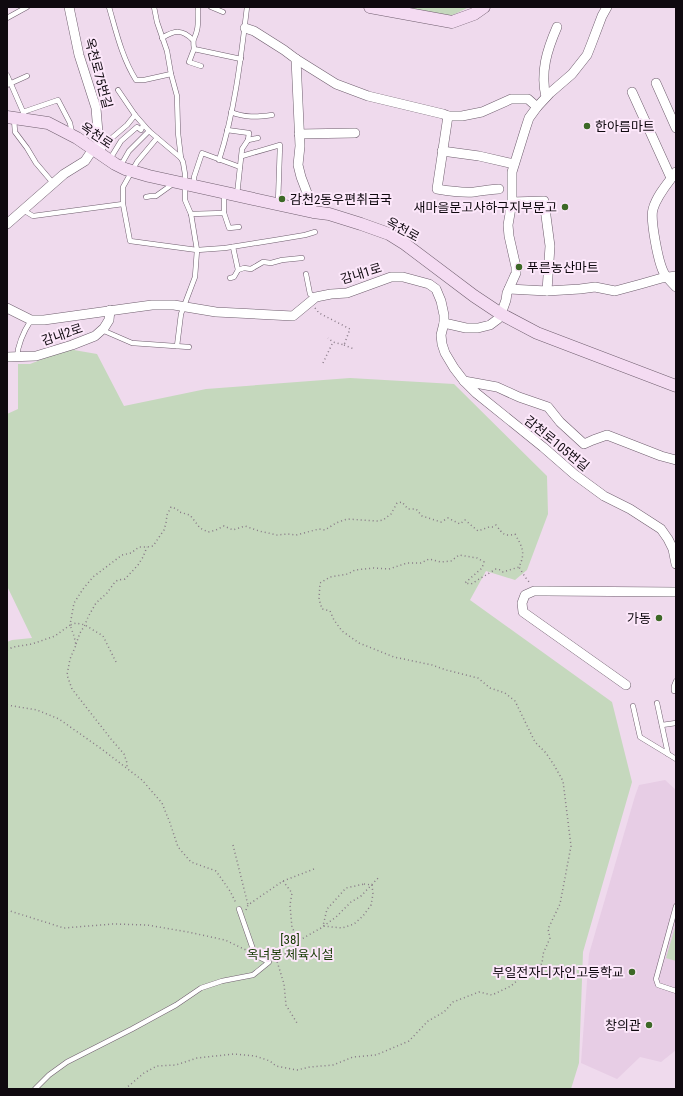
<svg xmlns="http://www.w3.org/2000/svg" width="683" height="1096" viewBox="0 0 683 1096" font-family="'Roboto Condensed','Noto Sans KR',sans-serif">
  <rect width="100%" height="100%" fill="#efdaed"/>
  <path fill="#e7cde5" d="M665 780 676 790V1050L661 1062 640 1057 617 1079 581 1063 589 954 635 796 639 785Z"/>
  <g fill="#c5d8bd">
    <path d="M401 7H469L451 16Z"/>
    <path d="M68 349 97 354 124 406 206 389 350 378 454 384 547 476 548 514 527 570 515 580 486 571 470 600 612 702 632 782 583 952 579 1063 571 1089H7V642L12 640 32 638 7 586V414L18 409V364H30Z"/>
    <path d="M676 924V961L666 958Z"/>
  </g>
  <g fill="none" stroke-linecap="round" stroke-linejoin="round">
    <g stroke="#6f5e6e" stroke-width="5.5">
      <g id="lane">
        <path d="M109 7C116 31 122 58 136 80H144L171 74"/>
        <path d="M154 7 157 22 167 51 171 74 177 96 178 133 181 158 183 162 185 174V200L191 214 197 250 195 277 181 314 177 346"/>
        <path d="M198 7C197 15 199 23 197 30 195 40 192 37 194 49L241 59"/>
        <path d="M211 7 223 12"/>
        <path d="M7 18 27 7"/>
        <path d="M162 38C175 30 182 29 193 40"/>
        <path d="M194 49 189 62 201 66"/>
        <path d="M7 75 24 114"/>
        <path d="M7 85 27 76"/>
        <path d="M23 112 58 100 70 123 72 133"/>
        <path d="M231 112C245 118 257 117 272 115"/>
        <path d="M135 115 149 131 181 158"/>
        <path d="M14 119 15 132 27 148 36 163 53 183"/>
        <path d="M227 130 249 133 248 140 242 149 240 167"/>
        <path d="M157 138 137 162 123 187V204L130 241 197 250 225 248 275 240 305 235 315 232"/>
        <path d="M248 140 258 138"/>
        <path d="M101 153 106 143 127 125 135 115 118 90"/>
        <path d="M242 156 280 145 278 203"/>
        <path d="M110 159 121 141 137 127 141 130 143 125"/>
        <path d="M219 160C235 111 241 57 247 7"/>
        <path d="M121 165 129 151 149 131"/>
        <path d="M194 184V177L202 153 240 167 237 195"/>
        <path d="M224 194V213L229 228 239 227"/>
        <path d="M146 197 151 196H156L170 186 171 182"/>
        <path d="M23 210 33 216 123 204"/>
        <path d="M191 214 224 213"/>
        <path d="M233 247 238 270"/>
        <path d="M306 274 310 294 316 297"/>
        <path d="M230 278 234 277 238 270 244 268 251 269 263 262 271 263 282 260 302 258"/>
        <path d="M102 330 132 343 189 347"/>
        <path d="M17 357C18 343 24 331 31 320"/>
        <path d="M674 691V686L676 681"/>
        <path d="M633 706 640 737 668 754 657 703"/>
        <path d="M662 725 676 723"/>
        <path d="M668 754 676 759"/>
        <path d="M676 906 656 979 658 985 676 991"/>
        <path d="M35 1089 49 1075 67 1062 132 1029 176 1005 201 988 222 981 253 975 269 962 255 955 239 909"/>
      </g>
    </g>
    <g stroke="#6f5e6e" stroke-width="10">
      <g id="street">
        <path d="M245 28 254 31 284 50 296 59 336 84 368 96 443 114 448 116H462L482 112 511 99H528L537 107"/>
        <path d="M296 59 300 146 298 165 301 177 309 198 313 212"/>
        <path d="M656 83 676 128"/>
        <path d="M632 92 671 178"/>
        <path d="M546 97C540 72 547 50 557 27"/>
        <path d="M448 116 437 189C449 191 462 193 474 192 483 191 491 189 499 189"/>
        <path d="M299 134 355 133"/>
        <path d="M442 151 479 156 514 164"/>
        <path d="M676 172C668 183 657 195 653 209 650 219 658 262 664 273 667 278 671 282 676 287"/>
        <path d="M7 224 64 174 85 161 93 149 99 145 96 108 79 55 69 7"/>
        <path d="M509 289 547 291 550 246 544 201 512 202"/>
        <path d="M547 291 580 289 595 287 615 291 641 284 662 278 676 276"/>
        <path d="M7 308 31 320H44L130 308 152 305H174L216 312 293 316 316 297 331 294 347 293 391 277H403L429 284 436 289 441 301 444 315V323L466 328H478L490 325 498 319 501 314 506 300 507 293 516 273V267L509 236 508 225 512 202V172L526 127 529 118 537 107 550 93 572 74 587 55 591 45 602 16 607 7"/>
        <path d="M444 323 441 335 442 344 445 353 454 368 464 381 476 393 543 447 574 474 604 496 630 509 661 529 668 539 673 549 676 564"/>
        <path d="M7 357 36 356 72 345 95 336 104 328 109 320 110 310"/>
        <path d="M464 381 497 387 519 397 548 407 560 422 584 444 593 440 607 435 661 456 676 460"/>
        <path d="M626 685 523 612 522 603 525 595 534 591H546L676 592"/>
      </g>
    </g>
    <g stroke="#6f5e6e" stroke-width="13">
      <g id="secondary">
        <path d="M370 7 452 22 474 14 484 7"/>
        <path d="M7 117 48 123 77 138 115 164 125 169 149 176 313 212 329 214 361 224 389 234 405 244 474 296 501 314 537 333 676 386"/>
      </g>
    </g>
    <g stroke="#887a87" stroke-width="1.5" stroke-dasharray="1 3" stroke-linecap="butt">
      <path d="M315 308 319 313 350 329 344 345 333 342 328 338"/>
      <path d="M344 345 354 349"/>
      <path d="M323 363 333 342"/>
      <path d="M76 644 80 633 85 625 88 617 96 603 107 593 115 582 118 580 125 579 138 565 143 557 147 547"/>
      <path d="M7 650 13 647 32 644 55 636 70 625 74 603 83 589 93 577 122 555 131 553 139 547H147L153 546 164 530 166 523 167 515 171 507 177 509 179 512 190 515 200 528 208 532 216 530 224 526 233 530 245 526 259 531 277 535 288 534 296 535 319 529 325 530 336 523 347 519 378 521 383 520 391 514 397 503 402 502 408 509H416L422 516 441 522 448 518 460 524 465 520 478 531 489 527H493L496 525C503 534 504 537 515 534 522 547 526 552 519 567L525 577 530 583"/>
      <path d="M116 662 103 636 85 625 76 623 70 625 74 636 76 645 70 659 67 675 72 689 111 739 124 754 127 763V769"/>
      <path d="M7 705 37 710 59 719 103 750 142 780 162 803 170 823 178 847 191 862 216 871 230 891 236 903"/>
      <path d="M233 845 248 905"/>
      <path d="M283 881 292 893 290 905 292 928 300 939"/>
      <path d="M364 884 372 885 373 894 371 905 363 916 354 924 342 928 323 926 327 909 338 897 346 888Z"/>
      <path d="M246 910 248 905 283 881 314 869"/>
      <path d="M7 912 10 911 64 928 113 924 147 925 188 932 225 940 246 950"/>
      <path d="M276 958 284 984 286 1005 297 1023"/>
      <path d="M274 959 282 956 292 949 300 940 321 928 336 917 351 902 361 896 380 876"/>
      <path d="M125 1089 144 1073 157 1066 176 1065 197 1058 234 1054 255 1056 270 1061 276 1066 297 1070 310 1067 333 1065 353 1057 376 1055 409 1041 428 1021 444 1012 453 1002 479 992 492 995 511 986 520 978 526 971 542 964 543 954 550 938 548 929 560 904 571 846 563 781 554 765 546 753 535 742 515 701 505 693 490 688 478 678 446 670 432 665 394 657 359 643 342 631 334 620 330 611 322 609 319 599 320 583 330 577 348 574 355 570 374 568 389 569 407 563H421L429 559 441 562 451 561 459 555 477 558 484 562 482 568 465 583 471 584 496 569 501 570 503 572 519 567"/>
    </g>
    <use href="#lane" stroke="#fff" stroke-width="4.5"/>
    <use href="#street" stroke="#fff" stroke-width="9"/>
    <use href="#secondary" stroke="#f4dbf2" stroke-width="12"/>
  </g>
  <g fill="#3c6826" stroke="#fce7fa" stroke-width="1.5">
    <circle cx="587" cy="126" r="4"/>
    <circle cx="282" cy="199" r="4"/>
    <circle cx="565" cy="207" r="4"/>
    <circle cx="519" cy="267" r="4"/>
    <circle cx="659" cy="618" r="4"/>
    <circle cx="632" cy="972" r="4"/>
    <circle cx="649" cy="1025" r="4"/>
  </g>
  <g text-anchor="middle" stroke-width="4" stroke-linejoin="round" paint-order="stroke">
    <g font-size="13" fill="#0f090f" stroke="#fce7fa">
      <text transform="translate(99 73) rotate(75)" y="5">옥천로75번길</text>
      <text transform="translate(97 135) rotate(34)" y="5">옥천로</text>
      <text transform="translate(403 229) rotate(29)" y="5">옥천로</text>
      <text transform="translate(361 273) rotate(-17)" y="5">감내1로</text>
      <text transform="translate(62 334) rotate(-19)" y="5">감내2로</text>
      <text transform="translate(557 443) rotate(39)" y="5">감천로105번길</text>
    </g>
    <g font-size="13" fill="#0f090f" stroke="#fce7fa" text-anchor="end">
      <text x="595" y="131" text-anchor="start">한아름마트</text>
      <text x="290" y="204" text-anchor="start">감천2동우편취급국</text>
      <text x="557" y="212">새마을문고사하구지부문고</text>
      <text x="527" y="272" text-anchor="start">푸른농산마트</text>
      <text x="651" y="623">가동</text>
      <text x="624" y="977">부일전자디자인고등학교</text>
      <text x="641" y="1030">창의관</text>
    </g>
    <g font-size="13" fill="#173a03" stroke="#fce7fa">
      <text x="290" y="944">[38]<tspan x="290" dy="15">옥녀봉 체육시설</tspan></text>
    </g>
  </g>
  <rect width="683" height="1096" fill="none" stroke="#0f090f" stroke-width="16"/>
</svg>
